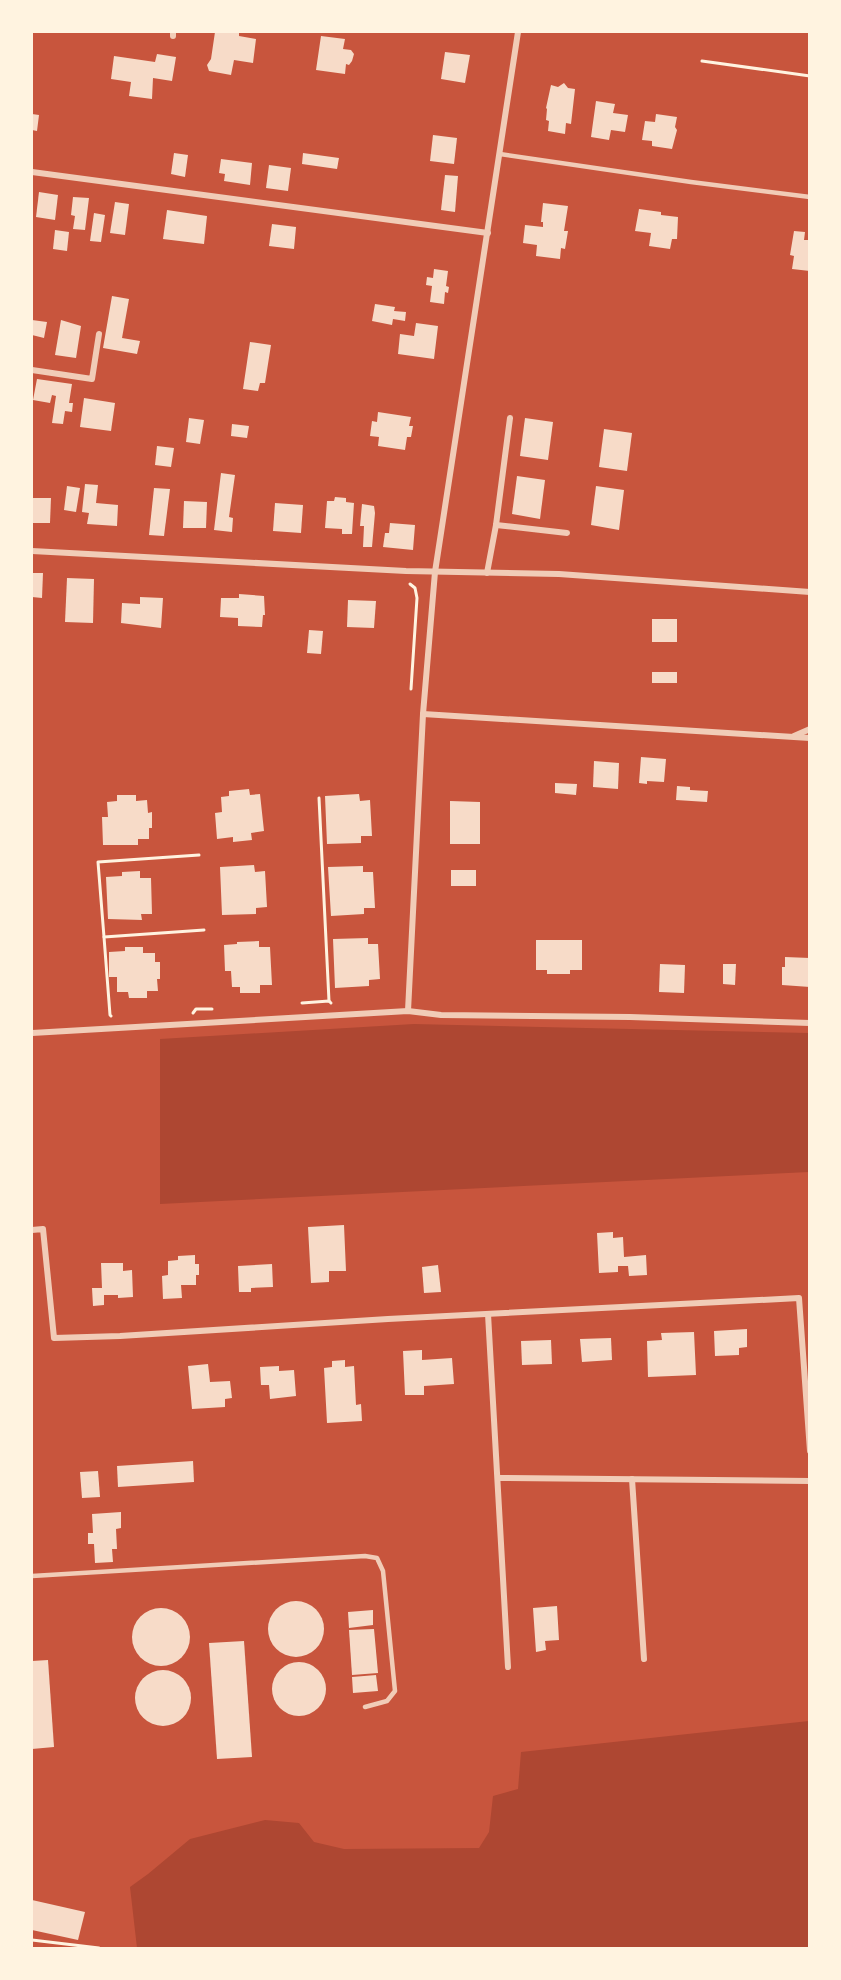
<svg xmlns="http://www.w3.org/2000/svg" width="841" height="1980" viewBox="0 0 841 1980" font-family="'Noto Sans',sans-serif">
  <rect width="100%" height="100%" fill="#c8553d"/>
  <g fill="#ae4732">
    <path d="M414 1024 809 1033V1172L160 1204V1039Z"/>
    <path d="M809 1721V1948H137L130 1887 148 1874 190 1839 265 1820 299 1823 314 1842 344 1849 479 1848 489 1832 493 1796 518 1789 521 1752Z"/>
  </g>
  <g fill="#f7dbc8">
    <path d="M215 32H239V36L256 39 253 63 234 60 231 75 209 71 207 65 211 59Z"/>
    <path d="M321 36 345 39 343 49 351 50 354 54 352 61 349 65 346 64 345 74 316 70Z"/>
    <path d="M445 52 470 55 465 83 441 79Z"/>
    <path d="M157 54 176 57 172 81 153 78 152 99 129 96 131 82 111 79 114 56 155 62Z"/>
    <path d="M564 83 568 88 575 89 571 124 566 123 565 134 548 131 549 121 546 120 547 109 546 108 551 85 558 87Z"/>
    <path d="M596 101 615 104 613 113 628 115 625 132 611 130 609 140 591 137Z"/>
    <path d="M32 114 39 115 37 131 32 130Z"/>
    <path d="M656 114 677 117 675 127 677 130 672 149 652 146V141L642 140 645 121 655 122Z"/>
    <path d="M433 135 457 138 454 164 430 161Z"/>
    <path d="M174 153 188 155 185 177 171 174Z"/>
    <path d="M303 153 339 158 337 169 302 164Z"/>
    <path d="M221 159 252 163 250 185 224 181 225 174 219 173Z"/>
    <path d="M269 165 291 168 288 191 266 188Z"/>
    <path d="M445 175 458 176 455 212 441 210Z"/>
    <path d="M39 192 58 195 55 220 36 217Z"/>
    <path d="M73 197 89 198 85 230 73 229 75 216 71 215Z"/>
    <path d="M115 202 129 204 125 235 110 233Z"/>
    <path d="M543 203 568 206 564 231H568L565 249 561 248 560 259 536 256 537 245 523 243 525 225 543 227V222H541Z"/>
    <path d="M639 209 661 212V215L678 217 677 239H672L670 249 649 246 651 233 635 231Z"/>
    <path d="M167 210 207 216 204 244 163 239Z"/>
    <path d="M94 213 105 215 101 242 90 241Z"/>
    <path d="M272 224 296 227 294 249 269 246Z"/>
    <path d="M55 230 69 232 67 251 53 249Z"/>
    <path d="M794 231 805 232 804 240H810V271L792 269 794 256 790 255Z"/>
    <path d="M434 269 448 271 446 286 449 287 448 293 445 292 444 304 430 302 432 286 426 285 427 277 433 278Z"/>
    <path d="M112 296 129 299 122 338 140 341 137 354 103 348Z"/>
    <path d="M375 304 395 307 394 311 406 312 405 321 393 319 392 325 372 321Z"/>
    <path d="M32 320 47 322 44 338 32 335Z"/>
    <path d="M61 320 81 326 76 358 55 355Z"/>
    <path d="M416 323 438 326 434 359 398 354 400 334 414 336Z"/>
    <path d="M250 342 271 345 265 383H260L258 391 243 389Z"/>
    <path d="M37 379 72 384 69 403H73L72 412 65 411 63 424 52 423 56 396 52 395 50 403 33 400Z"/>
    <path d="M84 398 115 403 111 431 80 427Z"/>
    <path d="M378 412 411 417 409 426H413L411 437H407L405 450 378 446 379 437 370 436 372 421 377 422Z"/>
    <path d="M189 418 204 420 200 444 186 442Z"/>
    <path d="M525 418 553 422 548 460 520 456Z"/>
    <path d="M232 424 249 426 247 438 231 436Z"/>
    <path d="M604 429 632 433 627 471 599 467Z"/>
    <path d="M157 446 174 448 171 467 155 465Z"/>
    <path d="M221 473 235 475 229 517 233 518 232 532 214 530Z"/>
    <path d="M517 476 545 480 540 519 512 514Z"/>
    <path d="M85 484 98 485 96 503 118 505 117 526 87 524 89 513 82 512Z"/>
    <path d="M67 486 80 488 76 512 64 510Z"/>
    <path d="M596 486 624 490 619 530 591 525Z"/>
    <path d="M154 488 170 489 164 536 149 535Z"/>
    <path d="M335 497 346 498V502L354 503 352 534H342V529L325 528 327 501H334Z"/>
    <path d="M32 498H51L50 523H32Z"/>
    <path d="M184 501 207 502 206 528H183Z"/>
    <path d="M275 503 303 505 301 533 273 531Z"/>
    <path d="M362 504 374 506 375 513 372 547H363L364 526H360Z"/>
    <path d="M390 523 415 525 413 550 383 547 385 533H389Z"/>
    <path d="M32 573H43L42 598 32 597Z"/>
    <path d="M67 578 94 579 93 623 65 622Z"/>
    <path d="M239 594 264 596 265 615H263L262 627 238 626V618L220 617 221 598H239Z"/>
    <path d="M140 597 163 598 161 628 121 623 122 603 140 604Z"/>
    <path d="M348 600 376 601 374 628 347 627Z"/>
    <rect x="652" y="619" width="25" height="23"/>
    <path d="M309 630 323 631 321 654 307 653Z"/>
    <rect x="652" y="672" width="25" height="11"/>
    <path d="M641 757 666 759 664 782 647 781V784L639 783Z"/>
    <path d="M594 761 619 763 618 789 593 787Z"/>
    <path d="M555 783 577 784 576 795 555 793Z"/>
    <path d="M677 786 690 787V790L708 791 707 802 676 800Z"/>
    <path d="M249 789 250 795 260 794 264 831 251 833 252 840 233 842V837L217 839 215 813 222 812 221 797 229 796V791Z"/>
    <path d="M359 794 360 801 370 800 372 836H361V843L327 844 325 796Z"/>
    <path d="M117 795H136V801L147 800 148 813 152 812V828H149V839H138V845H103L102 817H108L107 802 117 801Z"/>
    <path d="M450 801 480 802V844H450Z"/>
    <path d="M254 865 255 872 265 871 267 907 256 908V914L222 915 220 867Z"/>
    <path d="M363 866V872H373L375 908H364V914L331 916 328 867Z"/>
    <rect x="451" y="870" width="25" height="16"/>
    <path d="M140 871V878H151L152 914H141L142 920 108 919 106 877 122 876V872Z"/>
    <path d="M368 938V944H378L380 979 369 980V986L335 988 333 939Z"/>
    <path d="M536 940H582V970H570V974H547V970H536Z"/>
    <path d="M259 941V947H270L272 985H260V993H240V987H232L231 971H225L224 945 237 944V942Z"/>
    <path d="M125 947H143V953H155V962H160V979H157L158 991H147V998H129L128 992H117V977H109V952L125 951Z"/>
    <path d="M785 957 810 958V987L782 985V967H785Z"/>
    <path d="M660 964 685 965 684 993 659 992Z"/>
    <path d="M723 964H736L735 985 723 984Z"/>
    <path d="M344 1225 346 1271H329V1282L311 1283 308 1227Z"/>
    <path d="M613 1232V1238L623 1237 624 1257 646 1255 647 1275 629 1276 628 1266H618V1272L599 1273 597 1233Z"/>
    <path d="M195 1255V1264H199V1275H196V1285H181L182 1298 163 1299 162 1276 168 1275V1261L178 1260V1256Z"/>
    <path d="M101 1263H123V1271L132 1270 133 1297 118 1298V1295H104V1305L93 1306 92 1288H102Z"/>
    <path d="M272 1264 273 1287 251 1288V1292H239L238 1266Z"/>
    <path d="M438 1265 441 1292 424 1293 422 1267Z"/>
    <path d="M747 1329V1347L739 1348V1355L715 1356 714 1331Z"/>
    <path d="M694 1332 696 1375 648 1377 647 1341 662 1340 661 1333Z"/>
    <path d="M611 1338 612 1360 582 1362 580 1339Z"/>
    <path d="M551 1340 552 1364 522 1365 521 1341Z"/>
    <path d="M422 1350V1360L452 1358 454 1384 424 1386V1395H405L403 1351Z"/>
    <path d="M345 1360V1367L354 1366 356 1405 361 1404 362 1421 327 1423 324 1368 332 1367V1361Z"/>
    <path d="M208 1364 210 1382 230 1381 232 1398 225 1399V1407L192 1409 188 1366Z"/>
    <path d="M279 1366V1371L294 1370 296 1396 270 1399 269 1385H261L260 1367Z"/>
    <path d="M193 1461 194 1482 118 1487 117 1466Z"/>
    <path d="M98 1471 100 1497 82 1498 80 1472Z"/>
    <path d="M121 1512V1528L116 1529 117 1549H112L113 1562 95 1563 94 1544H88V1533H93L92 1514Z"/>
    <circle cx="296" cy="1629" r="28"/>
    <path d="M557 1606 559 1640 545 1641 546 1650 536 1652 533 1608Z"/>
    <circle cx="161" cy="1637" r="29"/>
    <path d="M373 1610V1625L349 1628 348 1612Z"/>
    <path d="M374 1629 378 1673 352 1675 349 1630Z"/>
    <path d="M244 1641 252 1757 217 1759 209 1643Z"/>
    <path d="M48 1660 54 1747 32 1749V1661Z"/>
    <circle cx="299" cy="1689" r="27"/>
    <circle cx="163" cy="1698" r="28"/>
    <path d="M376 1675 378 1691 353 1693 352 1677Z"/>
    <path d="M32 1900 85 1912 78 1940 32 1930Z"/>
  </g>
  <g fill="none" stroke-linecap="round" stroke-linejoin="round">
    <g stroke="#fff3e0" stroke-width="3">
      <path d="M702 61 810 76"/>
      <path d="M410 584 415 588 417 598 411 689"/>
      <path d="M319 798 329 1001"/>
      <path d="M104 937 98 862 199 855"/>
      <path d="M302 1003 329 1001 331 1003"/>
      <path d="M193 1013 196 1009H212"/>
      <path d="M111 1016 110 1015 104 937 204 930"/>
      <path d="M32 1940 99 1948"/>
    </g>
    <g stroke="#f1ccb7" stroke-width="4.5">
      <path d="M500 154 691 182 810 197"/>
      <path d="M32 1576 365 1556 377 1558 383 1571 395 1691 387 1701 365 1707"/>
    </g>
    <g stroke="#f1ccb7" stroke-width="6">
      <path d="M173 36V32"/>
      <path d="M32 172 488 233"/>
      <path d="M32 370 92 379 99 334"/>
      <path d="M496 525 567 533"/>
      <path d="M32 551 406 571 559 574 810 592"/>
      <path d="M487 573 496 525 510 418"/>
      <path d="M423 714 810 738"/>
      <path d="M794 736 810 729"/>
      <path d="M408 1011 423 714 435 572 518 32"/>
      <path d="M32 1033 408 1011 441 1015 630 1017 810 1023"/>
      <path d="M32 1230 43 1229 54 1338 120 1336 388 1319 799 1298 810 1451"/>
      <path d="M488 1314 508 1667"/>
      <path d="M498 1478 810 1481"/>
      <path d="M632 1479 644 1659"/>
    </g>
  </g>
  <rect width="841" height="1980" fill="none" stroke="#fff3e0" stroke-width="66"/>
</svg>
